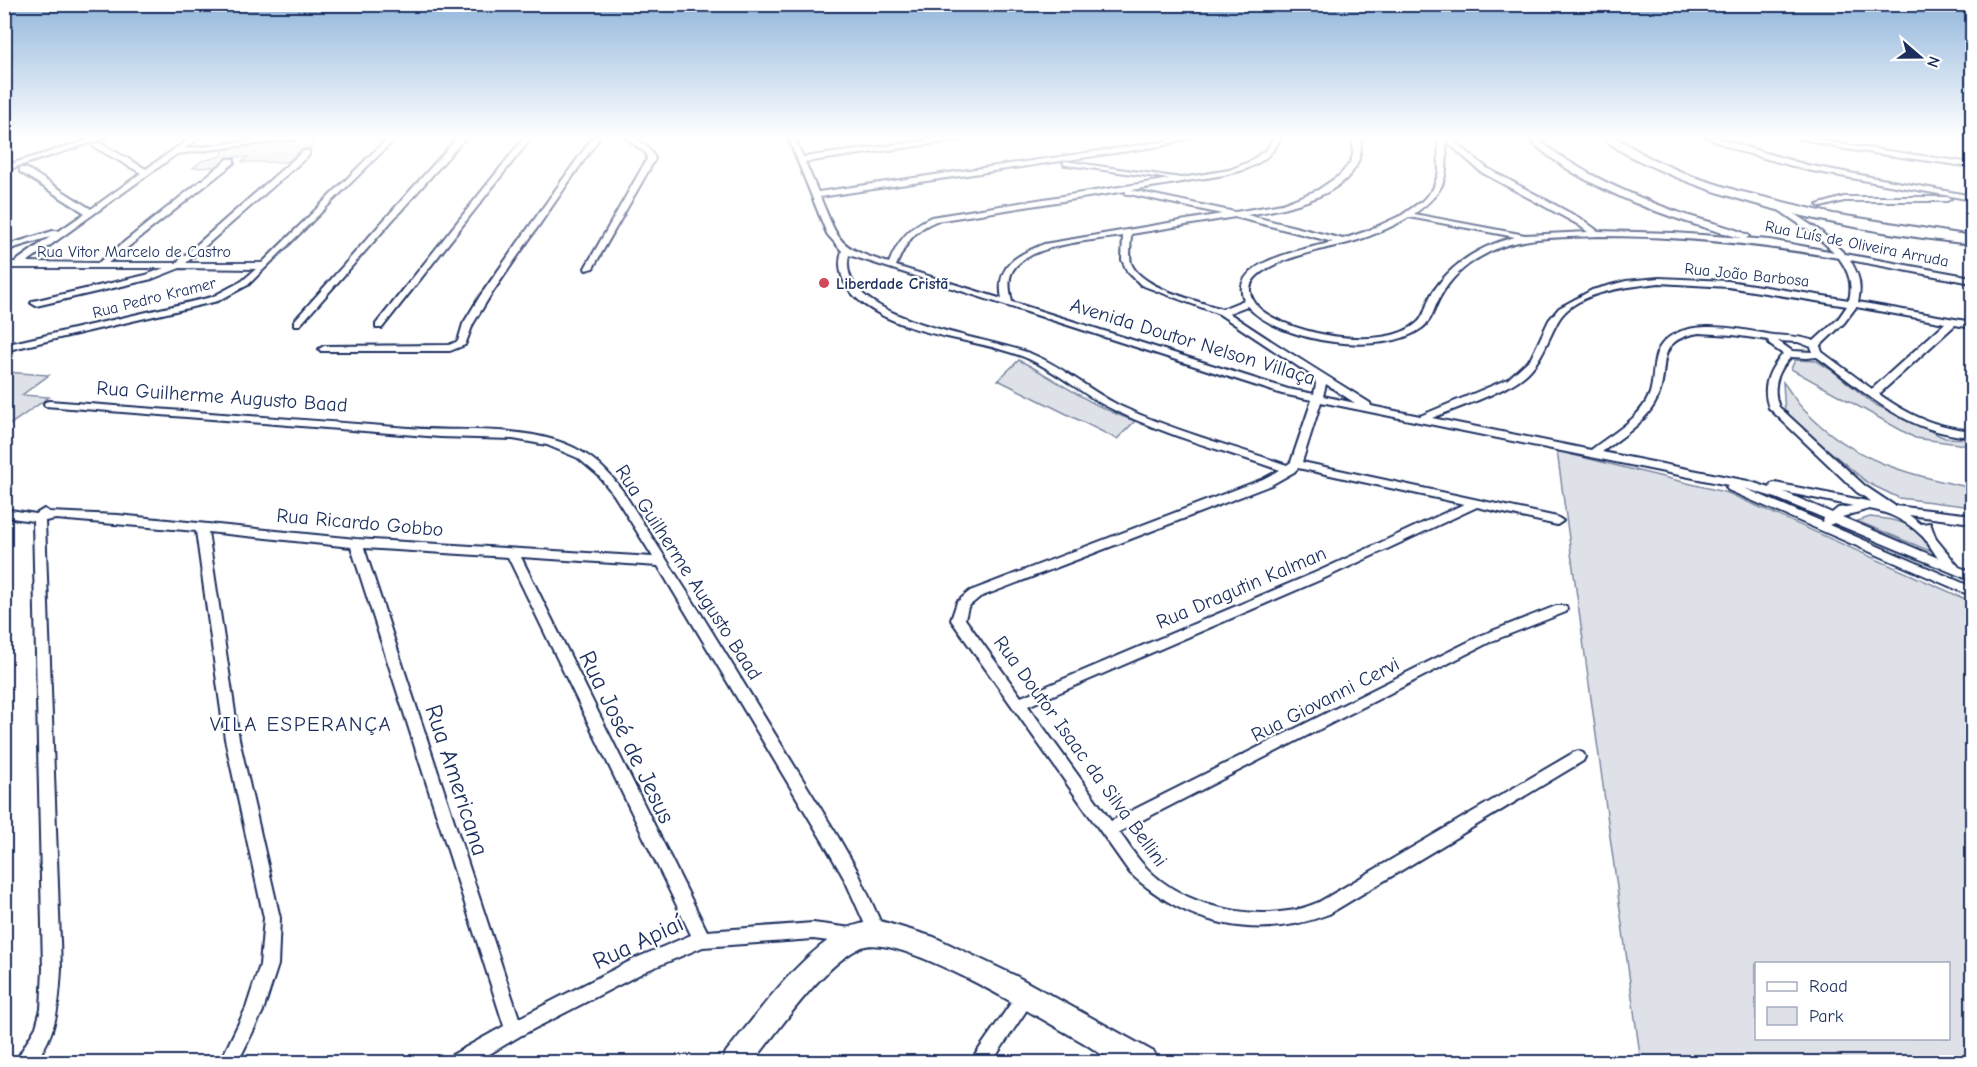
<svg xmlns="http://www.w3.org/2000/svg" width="1977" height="1067" viewBox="0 0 1977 1067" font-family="'Comic Neue',sans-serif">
  <rect width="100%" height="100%" fill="#fff"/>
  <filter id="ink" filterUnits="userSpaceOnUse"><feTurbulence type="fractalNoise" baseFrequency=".0167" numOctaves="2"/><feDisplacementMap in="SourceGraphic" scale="12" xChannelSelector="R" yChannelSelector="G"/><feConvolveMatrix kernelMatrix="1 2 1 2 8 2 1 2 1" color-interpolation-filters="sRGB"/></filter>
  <g filter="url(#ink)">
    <g fill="#dee1e7" stroke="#7c88a2" stroke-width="1.5" fill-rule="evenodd">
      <path d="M317 137 312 147 301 150 289 162H242L248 157H226L222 165 216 167 193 168 202 161 222 156 224 146Z"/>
      <path d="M1019 360C1058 380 1093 408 1135 421L1117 439 998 380Z"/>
      <path d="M1795 360 1817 361 1833 371 1874 404 1945 438 1972 439V446L1915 438 1791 369Z"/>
      <path d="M5 372 49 375 22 395 49 397 5 428Z"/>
      <path d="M1783 382C1791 392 1797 404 1806 412 1855 462 1907 474 1972 488V507L1899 498 1868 483 1785 414Z"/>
      <path d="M1557 451 1728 493 1972 602V1062H1641ZM1756 964H1948V1038H1756Z"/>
      <path d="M1870 517C1896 519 1921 524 1930 551L1857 521Z"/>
    </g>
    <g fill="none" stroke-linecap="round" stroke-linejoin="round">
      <g stroke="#1b2f5e" stroke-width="4">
        <g id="street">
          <path d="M98 137H108L4 171V166Z"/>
          <path d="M192 137H200L184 149 281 137H299L295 139 177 154 27 262 98 263 228 159H234V163L108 263H176L303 151H309V155L186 263H262L389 137H397L248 285 218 301 4 351V345L212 297 242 281 256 269 180 268 152 279 36 306 31 303 33 301 146 275 164 268H4V262H15L50 237 4 251V246L53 231H59L85 213 20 172V168H26L91 209 141 173 94 147V143H100L146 169Z"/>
          <path d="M458 137H466L300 325H294V321Z"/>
          <path d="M525 137H532L382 328H376V324Z"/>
          <path d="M593 137H600L490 296 473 324 465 345 450 351H321L319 349 324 346 449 345 458 341 463 324 480 296Z"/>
          <path d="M624 137C636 136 651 147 655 159L593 268 586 270 585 268 647 159 646 153Z"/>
          <path d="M788 137H794L803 157 954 137H970L966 139 805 162 818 192 1161 142 1180 137H1191L1161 146 820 197C840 244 838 247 889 263 898 241 909 227 931 217L1170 179 1067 165H1064V161L1181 178 1229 170 1249 162 1267 149 1274 137H1281C1266 172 1225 175 1192 180 1172 184 1151 187 1131 190L1235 212 1282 204 1318 190 1340 175 1350 163 1353 155V137H1360C1370 193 1287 209 1247 215L1343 239 1367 231 1402 215 1422 201 1433 189 1439 172 1438 137H1449L1487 168 1583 220 1598 231 1674 233 1770 240 1834 252 1815 235 1773 206 1772 204 1776 202 1820 231 1845 254 1972 277V283L1850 260C1859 275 1862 285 1858 302L1972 322V328L1955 325 1879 394C1911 417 1934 426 1972 431V437C1903 432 1870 395 1817 357L1807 358 1791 357C1778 370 1771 388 1779 407L1865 486 1895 506 1972 515V523L1909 515 1921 524 1930 523 1936 539 1959 567 1972 572V581L1834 523 1829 525 1972 587V596L1728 490 1726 487 1728 485 1321 402 1302 462 1557 517 1563 521 1557 525 1477 507 1327 577 1028 706 1111 821 1482 635 1556 606H1566L1567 609 1566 612 1492 641 1119 832C1127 842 1133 853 1141 862 1175 902 1237 919 1288 911 1299 910 1309 906 1319 902L1573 753 1578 751 1583 753 1585 757 1583 761 1329 914C1257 942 1186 925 1130 873L951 620 957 602 970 591 1263 479 1280 470C1225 451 1167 436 1114 410 1082 395 1056 370 1024 357 972 337 912 338 865 305 847 292 835 273 842 251L827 234ZM1446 141 1481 172 1577 224 1588 232 1525 235 1414 214C1446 191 1448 179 1446 141ZM1126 191V194H1129L1222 214 1044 244C1017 255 995 265 1002 299L896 266C905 244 914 230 936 221ZM1235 217 1333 242C1308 249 1227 261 1244 300L1222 309C1198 301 1140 288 1131 263 1129 254 1131 243 1131 234ZM1409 217 1515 237C1480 246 1450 264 1431 295 1426 304 1425 317 1417 323 1384 352 1293 335 1261 310 1256 305 1251 299 1250 291 1248 261 1333 248 1355 241 1374 235 1392 227 1409 217ZM1123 236 1122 260 1127 271 1141 285 1219 314 1314 377 1316 384 1314 394 1288 389 1012 302C1010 292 1007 280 1013 270 1029 244 1095 240 1123 236ZM1598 236C1680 236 1759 244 1839 258 1849 272 1853 284 1849 300L1728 281 1659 278 1626 281 1592 290 1559 308 1549 320 1531 358 1508 379 1420 416 1371 406 1370 403C1322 373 1276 345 1229 313L1247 306C1279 342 1383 358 1422 328 1432 321 1434 307 1440 297 1450 279 1465 265 1482 256 1517 235 1558 238 1598 236ZM849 255 1282 394 1312 400 1291 462 1287 465C1232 446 1174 431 1120 406 1090 391 1065 368 1034 355 994 337 833 322 849 255ZM1659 283 1728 287 1847 306 1838 319 1814 341C1800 336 1787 336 1773 335 1742 330 1685 316 1662 344 1651 357 1655 377 1650 393 1641 419 1611 434 1591 450L1432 418C1457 408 1505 392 1524 376 1542 361 1547 341 1558 321 1575 291 1628 287 1659 283ZM1856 307 1945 323 1872 389 1822 352 1820 346 1844 323ZM1699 333 1733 335 1768 340 1770 345 1783 354C1769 369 1761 387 1769 408L1857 492 1872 502 1775 483 1771 484 1770 488 1748 481 1602 452C1620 438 1642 425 1654 405 1674 373 1648 341 1699 333ZM1778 341 1798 342 1811 347 1813 352 1792 351ZM1326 384 1355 403 1323 396ZM1298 468 1464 504 1319 571 1021 697 965 619 968 607 980 597 1271 485 1294 472ZM1744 488 1776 498 1824 518 1823 522ZM1784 492 1853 506 1838 508 1832 513ZM1869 509C1888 512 1907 521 1921 535 1926 539 1933 551 1938 558L1842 517Z"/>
          <path d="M1527 137H1535C1579 173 1630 195 1683 214 1700 220 1737 228 1749 236L1745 239C1677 221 1577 188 1527 137Z"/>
          <path d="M1706 137H1715L1745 147 1807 165 1972 196V200L1807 170 1739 151Z"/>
          <path d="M1795 137H1807L1845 145 1972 163V167L1845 149Z"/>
          <path d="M1844 197H1947L1951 199 1947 201H1844L1821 207 1817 205Z"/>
          <path d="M49 401C169 410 289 419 409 428 456 432 508 426 554 440 584 449 604 465 622 490L698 609 837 835 857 870 885 932 883 938 877 940 871 938 845 880 825 845 658 566 521 557 707 931 813 923 852 928 858 930 860 936 858 942 852 944 813 939 703 947 648 970 520 1036 476 1062H450L452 1055 504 1026 351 547 208 532 239 739 280 918 278 965 263 1011 238 1062H220L246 1008 260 965 264 918 225 739 196 531 56 519 45 521 61 969C59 1004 57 1034 35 1062H15L36 1027 41 1009 43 969 33 521 4 517V509L36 514 44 509 49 512 118 515 356 539 653 557 614 495 598 475 578 458 547 445 513 439 440 437 45 406 44 404 45 402ZM364 548 508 557 691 935 636 958 519 1018Z"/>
          <path d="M1026 987 1032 990 1035 996 1032 1002 992 1062H973L975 1055 1020 990Z"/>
        </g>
      </g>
      <g stroke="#1b2f5e" stroke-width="4">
        <g id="secondary">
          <path d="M1603 137H1615L1648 157 1691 176 1738 191 1833 214 1972 236V244C1870 233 1751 211 1657 169 1640 161 1616 151 1603 137Z"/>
          <path d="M877 920 934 937 1016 976 1154 1052 1158 1062C1146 1062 1128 1066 1117 1062 1103 1057 1090 1046 1077 1039 1039 1018 900 932 862 947 823 964 780 1029 753 1062H722L726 1052C762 1009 796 957 846 929 855 924 867 923 877 920Z"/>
        </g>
      </g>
      <use href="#street" fill="#fff" fill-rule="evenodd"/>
      <use href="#secondary" fill="#fff" fill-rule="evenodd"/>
    </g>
  </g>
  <linearGradient id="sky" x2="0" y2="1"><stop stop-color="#93b7dc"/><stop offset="0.48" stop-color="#fff"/><stop offset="1" stop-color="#fff" stop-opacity="0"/></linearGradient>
  <rect width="1977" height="286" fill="url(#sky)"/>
  <circle fill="#d1495b" stroke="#fff" stroke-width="2" cx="824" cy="283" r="6"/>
  <g text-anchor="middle" stroke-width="4.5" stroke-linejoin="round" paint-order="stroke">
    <g font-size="16" fill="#1b2f5e" stroke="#fff">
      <text transform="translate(1857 243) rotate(11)" y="6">Rua Luís de Oliveira Arruda</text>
      <text x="134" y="257">Rua Vitor Marcelo de Castro</text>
      <text transform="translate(1747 274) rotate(6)" y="6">Rua João Barbosa</text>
      <text transform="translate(154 297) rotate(-14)" y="6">Rua Pedro Kramer</text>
    </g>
    <g font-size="16" font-weight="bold" fill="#1b2f5e" stroke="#fff" text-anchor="start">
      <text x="836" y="289">Liberdade Cristã</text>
    </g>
    <g font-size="20" fill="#1b2f5e" stroke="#fff">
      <text transform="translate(1193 341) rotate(17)" y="7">Avenida Doutor Nelson Villaça</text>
      <text transform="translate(222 396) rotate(4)" y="7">Rua Guilherme Augusto Baad</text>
      <text transform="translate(360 522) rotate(5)" y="7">Rua Ricardo Gobbo</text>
      <text transform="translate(689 572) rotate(57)" y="7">Rua Guilherme Augusto Baad</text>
      <text transform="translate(1241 587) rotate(-23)" y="7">Rua Dragutin Kalman</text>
      <text transform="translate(1325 699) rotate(-27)" y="7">Rua Giovanni Cervi</text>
      <text transform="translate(1081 751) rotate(54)" y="7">Rua Doutor Isaac da Silva Bellini</text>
    </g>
    <g font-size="21" letter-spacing="1.5" fill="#1b2f5e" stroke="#fff">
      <text x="301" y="731">VILA ESPERANÇA</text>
    </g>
    <g font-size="24" fill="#1b2f5e" stroke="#fff">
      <text transform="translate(627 737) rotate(64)" y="8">Rua José de Jesus</text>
      <text transform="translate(457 780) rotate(72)" y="8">Rua Americana</text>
      <text transform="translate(638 942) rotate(-25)" y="8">Rua Apiaí</text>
    </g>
  </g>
  <rect width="1977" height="1067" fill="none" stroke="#fff" stroke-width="24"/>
  <rect x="12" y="12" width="1953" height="1043" fill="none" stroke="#1b2f5e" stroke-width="2" filter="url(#ink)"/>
  <rect x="1755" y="962" width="195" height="78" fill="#ffffff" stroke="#a4acbf" stroke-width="1.5"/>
  <rect x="1767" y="982" width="30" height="9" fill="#ffffff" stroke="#a4acbf" stroke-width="1.5"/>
  <text x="1809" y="992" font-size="18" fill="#1b2f5e">Road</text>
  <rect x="1767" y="1007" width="30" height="18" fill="#dee1e7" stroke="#a4acbf" stroke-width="1.5"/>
  <text x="1809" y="1022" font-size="18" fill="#1b2f5e">Park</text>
  <g transform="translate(1920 57) rotate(110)" stroke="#ffffff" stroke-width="4.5" paint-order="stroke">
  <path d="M0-4.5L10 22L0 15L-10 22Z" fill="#1b2f5e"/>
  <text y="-9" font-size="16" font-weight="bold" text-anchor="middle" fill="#1b2f5e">N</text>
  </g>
</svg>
